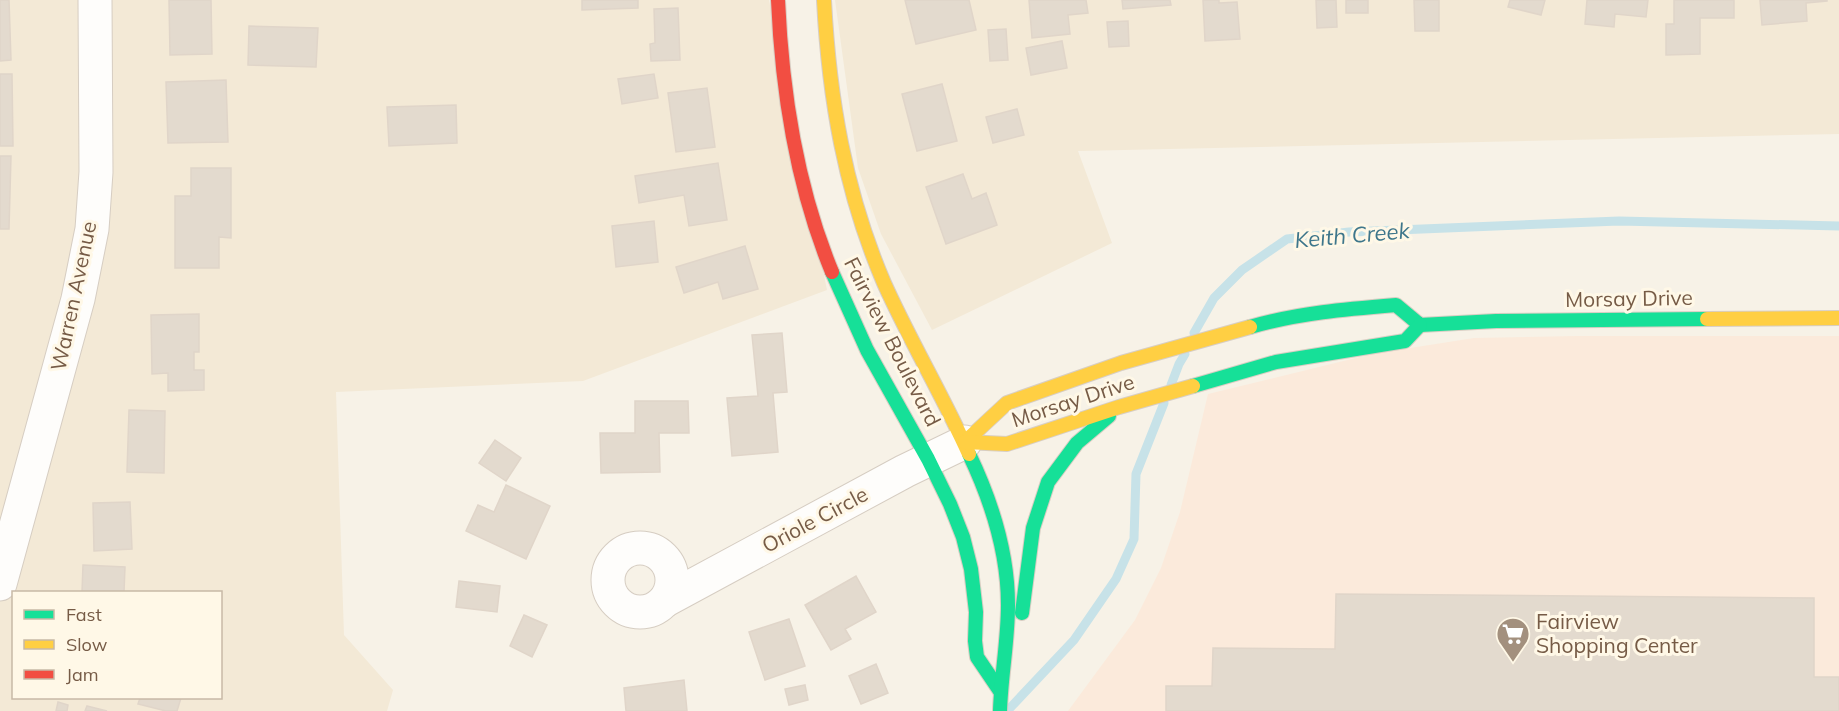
<svg xmlns="http://www.w3.org/2000/svg" width="1839" height="711" viewBox="0 0 1839 711" font-family="Mulish,sans-serif">
  <rect width="100%" height="100%" fill="#f7f2e7"/>
  <g fill="#f3e9d6" fill-rule="evenodd">
    <path d="M0 0H769L827 290 583 381 336 392 344 635 393 690 387 711H0ZM14 592H220V698H14Z"/>
    <path d="M835 0H1839V134L1078 151 1112 243 932 330 881 234 858 168Z"/>
  </g>
  <path fill="#fbeadb" d="M1577 336H1839V711H1068L1135 620 1161 568 1180 512 1208 394 1372 354 1474 338Z"/>
  <g fill="none" stroke-linecap="round" stroke-linejoin="round">
    <g stroke="#c7e2e8" stroke-width="9">
      <path d="M1194 333 1214 298 1242 270 1287 239 1349 232 1619 221 1839 226"/>
      <path d="M1171 385 1179 364 1185 354"/>
      <path d="M1010 708 1074 640 1116 579 1134 539 1136 474 1164 403"/>
    </g>
  </g>
  <g fill="#e3dace" stroke="#e0d5c9" stroke-width="1.5">
    <path d="M0 0H9L11 60 0 61Z"/>
    <path d="M169 0H211L212 54 170 55Z"/>
    <path d="M582 0H638V8L582 10Z"/>
    <path d="M905 0H969L976 30 916 44Z"/>
    <path d="M1029 0H1086L1088 13 1068 15 1070 34 1032 38Z"/>
    <path d="M1122 0H1170L1171 5 1123 9Z"/>
    <path d="M1203 0H1219V3L1237 2 1240 39 1205 41Z"/>
    <path d="M1316 0H1336L1337 27 1317 28Z"/>
    <rect x="1346" y="0" width="22" height="13"/>
    <path d="M1414 0H1439V31H1415Z"/>
    <path d="M1510 0H1545L1541 15 1508 7Z"/>
    <path d="M1587 0H1648L1646 17 1615 14 1614 27 1585 24Z"/>
    <path d="M1674 0H1734V18H1700V54L1666 55V24H1674Z"/>
    <path d="M1760 0H1827V1L1806 3 1807 21 1762 25Z"/>
    <path d="M678 8 680 60 651 61 650 44 655 43 654 9Z"/>
    <path d="M1128 21 1129 46 1109 47 1107 22Z"/>
    <path d="M249 26 318 28 316 67 248 65Z"/>
    <path d="M1006 29 1008 60 990 61 988 30Z"/>
    <path d="M1062 41 1067 68 1031 75 1026 48Z"/>
    <path d="M0 74H12L13 146H0Z"/>
    <path d="M654 74 658 98 622 104 618 79Z"/>
    <path d="M226 80 228 142 168 143 166 82Z"/>
    <path d="M942 84 957 141 917 151 902 94Z"/>
    <path d="M707 88 715 147 676 152 668 93Z"/>
    <path d="M456 105 457 143 389 146 387 107Z"/>
    <path d="M1017 109 1024 135 993 143 986 117Z"/>
    <path d="M0 156H11L9 229H0Z"/>
    <path d="M718 163 727 220 689 226 684 195 639 203 635 176Z"/>
    <path d="M191 168H231V238L219 237V268H175V196H191Z"/>
    <path d="M963 174 972 199 986 193 997 225 946 244 926 187Z"/>
    <path d="M654 221 658 262 616 267 612 226Z"/>
    <path d="M745 246 758 289 723 299 718 282 684 293 676 267Z"/>
    <path d="M199 314V352H194V370H204V390L168 391V373L152 374 151 315Z"/>
    <path d="M782 333 787 392 773 393 778 452 732 456 727 398 758 396 752 335Z"/>
    <path d="M635 401H688L689 433H659L660 472 601 473 600 433H635Z"/>
    <path d="M129 410 165 411 164 473 127 472Z"/>
    <path d="M495 440 521 458 506 481 479 463Z"/>
    <path d="M506 485 550 506 526 559 466 531 478 505 494 512Z"/>
    <path d="M130 502 132 549 94 551 93 503Z"/>
    <path d="M83 565 125 567 124 592H82Z"/>
    <path d="M856 576 876 612 845 629 851 639 831 650 805 605Z"/>
    <path d="M459 581 500 586 497 612 456 607Z"/>
    <path d="M1336 594 1814 598V677H1839V711H1166V686H1212L1213 648 1335 649Z"/>
    <path d="M524 615 547 625 532 657 510 646Z"/>
    <path d="M789 619 805 666 765 680 749 632Z"/>
    <path d="M876 664 888 693 861 704 849 676Z"/>
    <path d="M684 680 687 711H626L624 688Z"/>
    <path d="M805 685 808 700 789 705 785 689Z"/>
    <path d="M140 698H181L177 711H166L138 704Z"/>
    <path d="M58 702 68 705 67 711H56Z"/>
    <path d="M87 706 107 711H85Z"/>
  </g>
  <g fill="none" stroke-linecap="round" stroke-linejoin="round">
    <g stroke="#d6cdc2" stroke-width="35">
      <g id="street">
        <circle cx="640" cy="580" r="32"/>
        <path d="M0 584 78 299 92 229 96 172 95 0"/>
        <path d="M666 600 905 471 965 442"/>
      </g>
    </g>
    <g stroke="#d8cec3" stroke-width="16">
      <g id="fast">
        <path d="M832 272 867 350 928 459 950 504 963 537 971 569 976 612 975 641 977 657 1000 691"/>
        <path d="M1250 327C1298 313 1347 309 1396 305L1420 325 1496 321 1707 319"/>
        <path d="M1193 386 1276 362 1405 341 1420 325"/>
        <path d="M969 454C991 500 1008 554 1008 605 1008 641 1001 676 1000 711"/>
        <path d="M1022 613 1033 528 1048 482 1077 443 1109 416"/>
      </g>
    </g>
    <g stroke="#d8cec3" stroke-width="16">
      <g id="slow">
        <path d="M824 0C829 98 845 192 884 283 910 341 943 396 969 454"/>
        <path d="M1707 319 1839 318"/>
        <path d="M965 442 1007 403 1121 363 1250 327"/>
        <path d="M965 442 1007 444 1119 407 1193 386"/>
      </g>
    </g>
    <g stroke="#d8cec3" stroke-width="16">
      <path id="jam" d="M778 0C782 93 796 185 832 272"/>
    </g>
    <use href="#street" stroke="#fefdfb" stroke-width="33"/>
    <use href="#fast" stroke="#16e098" stroke-width="14"/>
    <use href="#slow" stroke="#ffcf43" stroke-width="14"/>
    <use href="#jam" stroke="#f24e42" stroke-width="14"/>
  </g>
  <defs>
    <g id="supermarket-pin" transform="scale(1.725)"><path d="M0 17L-7.5 6A9.5 9.5 0 1 1 7.5 6Z" fill="#a3907e" stroke="#fff8e7"/><path d="M-6-5.5h2.5l.6 2H6L4.5 2H-2.5L-4.4-4H-6ZM-1.5 3.2a1.3 1.3 0 1 0 .1 0ZM3 3.2a1.3 1.3 0 1 0 .1 0Z" fill="#fff"/></g>
  </defs>
  <g fill-rule="evenodd">
    <use href="#supermarket-pin" x="1513" y="634"/>
  </g>
  <g text-anchor="middle" stroke-width="6" stroke-linejoin="round" paint-order="stroke">
    <g font-size="21" fill="#765b46" stroke="#fff8e7">
      <text transform="translate(74 296) rotate(-78)" y="7">Warren Avenue</text>
      <text transform="translate(1629 299) rotate(-1)" y="7">Morsay Drive</text>
      <text transform="translate(892 342) rotate(63)" y="7">Fairview Boulevard</text>
      <text transform="translate(1073 401) rotate(-18)" y="7">Morsay Drive</text>
      <text transform="translate(815 520) rotate(-28)" y="7">Oriole Circle</text>
    </g>
    <g font-size="21" fill="#765b46" stroke="#fff8e7" text-anchor="start">
      <text x="1536" y="629">Fairview<tspan x="1536" dy="24">Shopping Center</tspan></text>
    </g>
    <g font-size="22" font-style="italic" fill="#3e768b" stroke="#fff8e7">
      <text transform="translate(1352 235) rotate(-5)" y="8">Keith Creek</text>
    </g>
  </g>
  <rect x="12" y="591" width="210" height="108" fill="#fff8e7" stroke="#c8b9a7" stroke-width="1.5"/>
  <rect x="24" y="610" width="30" height="9" fill="#16e098" stroke="#c8b9a7" stroke-width="1.5"/>
  <text x="66" y="621" font-size="18" fill="#765b46">Fast</text>
  <rect x="24" y="640" width="30" height="9" fill="#ffcf43" stroke="#c8b9a7" stroke-width="1.5"/>
  <text x="66" y="651" font-size="18" fill="#765b46">Slow</text>
  <rect x="24" y="670" width="30" height="9" fill="#f24e42" stroke="#c8b9a7" stroke-width="1.5"/>
  <text x="66" y="681" font-size="18" fill="#765b46">Jam</text>
</svg>
